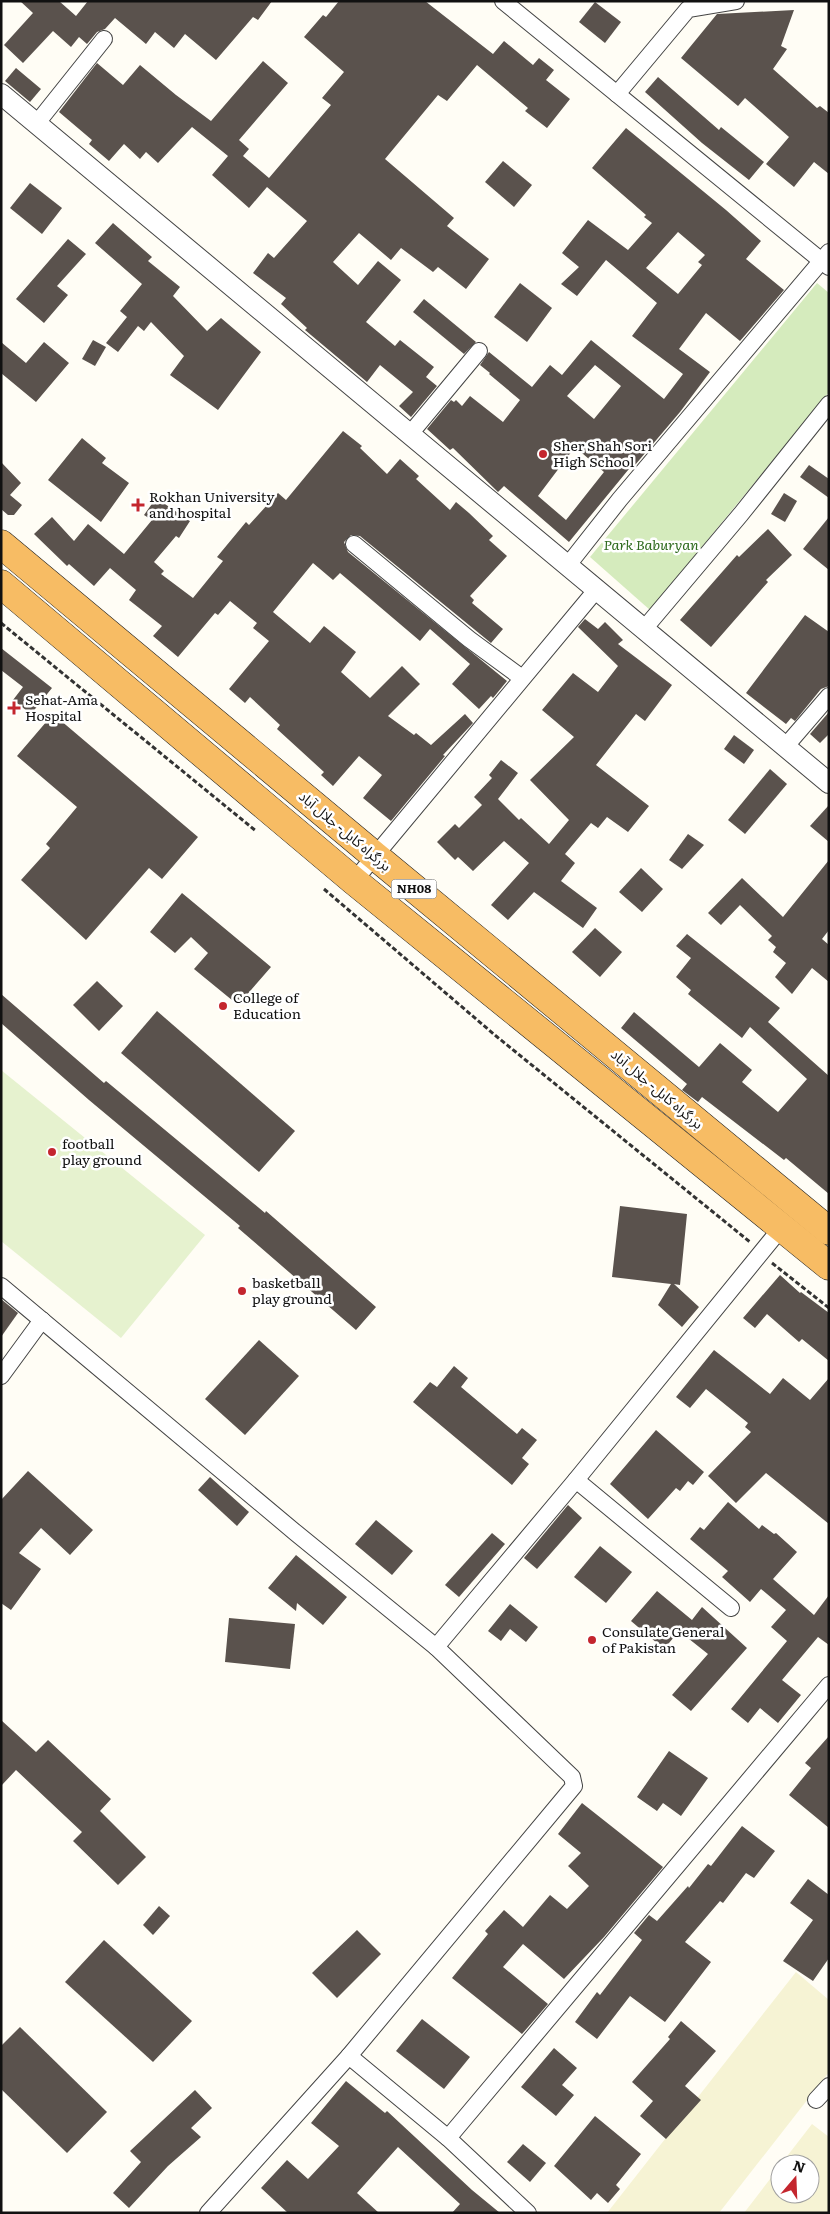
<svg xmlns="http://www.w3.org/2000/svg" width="830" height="2214" viewBox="0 0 830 2214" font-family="Literata,'Noto Sans Arabic',serif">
  <rect width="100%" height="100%" fill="#fffdf5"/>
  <g fill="#f6f3d4">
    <path d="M796 1972 829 2000V2072L719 2213H607Z"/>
    <path d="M812 2124 829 2137V2213H744L780 2166V2194H810V2164H781Z"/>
  </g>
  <path fill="#d5ebbd" d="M817 283 829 293V392L650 610 590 557Z"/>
  <path fill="#e6f2cf" d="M1 1070 205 1235 121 1338 1 1241Z"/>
  <g fill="#5a524d" fill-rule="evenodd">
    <path d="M20 1H59L76 16 88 1H272L258 20 253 17 216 60 185 34 174 48 155 32 146 44 115 18 105 29 97 32 87 44 79 37 71 47 53 31 23 63 4 45 33 13Z"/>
    <path d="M339 1H425L493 54 504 41 533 65 539 58 554 70 546 80 570 99 547 128 525 111 528 108 477 65 447 101 438 95 385 159 454 218 447 226 489 259 466 289 438 267 433 272 401 248 391 260 359 233 333 262 358 285 378 261 401 280 366 322 395 346 400 340 434 367 426 377 437 386 411 417 399 406 413 392 380 365 367 382 305 330 307 328 281 304 286 298 253 273 268 253 274 258 307 221 267 187 249 208 212 175 228 156 192 127 158 163 146 152 140 159 124 144 109 161 89 144 92 140 59 112 97 63 123 85 140 65 176 95 211 121 263 61 288 83 239 140 249 149 243 156 269 178 331 105 322 98 344 72 304 37 323 15 326 17Z"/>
    <path d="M595 2 621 22 605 43 579 22Z"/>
    <path d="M794 10 781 46 787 49 773 69 817 108 820 106 829 113V174L814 162 794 187 766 164 789 137 745 98 738 106 681 58 717 14Z"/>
    <path d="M16 68 41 89 30 102 5 81Z"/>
    <path d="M658 77 719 130 721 127 764 162 749 180 702 143 645 92Z"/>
    <path d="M626 128 726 210 761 241 746 259 784 290 740 341 706 313 679 349 710 372 680 412 635 465 633 464 569 542 504 486 498 492 453 448 450 450 427 429 451 400 454 402 456 400 462 406 470 396 503 422 520 400 489 374 490 373 480 365 489 352 532 387 550 365 562 375 591 340 664 399 683 374 632 336 657 303 606 260 577 296 561 284 579 267 562 253 588 220 628 250 652 223 644 217 646 215 592 168ZM678 232 705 255 698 262 702 265 678 294 646 268ZM595 365 621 386 594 419 567 396ZM575 447 604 472 566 520 538 496Z"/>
    <path d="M503 161 532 185 514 207 485 182Z"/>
    <path d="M30 183 62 208 42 234 10 208Z"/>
    <path d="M113 223 152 257 148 261 180 287 173 296 207 331 221 318 261 352 218 410 170 375 184 356 151 322 144 331 138 326 118 352 106 343 127 317 120 311 142 284 95 243Z"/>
    <path d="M68 239 86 254 57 286 68 295 44 323 16 299Z"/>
    <path d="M520 283 552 308 527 342 494 317Z"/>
    <path d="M424 299 476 342 464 354 413 312Z"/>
    <path d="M93 340 106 347 95 366 82 359Z"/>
    <path d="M1 342 26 363 44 342 69 363 36 402 1 373Z"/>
    <path d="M343 431 362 446 360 448 387 474 400 459 419 476 416 479 450 510 456 502 469 513 493 536 489 540 507 556 470 596 474 600 472 603 503 629 491 643 360 536 351 535 344 542 348 552 507 681 493 698 491 696 479 709 452 684 470 664 430 629 420 641 340 573 333 580 313 563 273 612 310 643 324 626 356 652 341 672 370 698 402 666 420 684 388 716 414 735 416 733 431 745 465 714 473 723 443 755 445 756 391 821 363 798 382 775 359 756 333 786 321 775 324 772 277 729 280 725 250 697 245 703 229 689 269 641 253 628 257 623 230 601 218 615 215 613 178 657 153 636 162 626 129 600 136 590 110 568 94 586 69 564 67 566 34 534 52 517 74 541 88 524 124 554 152 520 144 515 156 498 190 521 179 538 176 536 154 562 164 571 161 574 193 598 223 561 217 557 246 522 249 525 278 493 286 500Z"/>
    <path d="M82 438 106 458 102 463 129 483 101 522 48 480Z"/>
    <path d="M1 462 21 483 10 495 22 505 14 515H8L1 509Z"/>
    <path d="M809 465 829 479V498L800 477Z"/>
    <path d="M784 493 797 501 785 522 771 514Z"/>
    <path d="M829 517V570L803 549Z"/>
    <path d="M768 529 792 555 766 580 768 582 711 647 680 620 737 555 739 557Z"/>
    <path d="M805 615 829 632V686L821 689 795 721 791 718 786 724 746 693Z"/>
    <path d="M585 619 598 629 605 622 623 640 618 644 672 685 645 721 636 714 596 765 649 806 628 832 607 817 598 828 591 823 565 854 575 863 561 881 597 908 583 928 534 892 508 920 491 905 529 863 504 841 473 871 458 857 455 860 437 842 455 824 459 828 482 805 474 797 492 778 489 775 501 760 518 773 498 799 519 820 521 818 549 844 569 820 530 780 574 737 542 710 573 673 598 692 618 666 578 627Z"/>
    <path d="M1 648 52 688 31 714 13 700 23 687 1 670Z"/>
    <path d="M829 712V734L820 743 810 734Z"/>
    <path d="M53 714 198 837 162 879 149 868 86 940 21 880 50 848 46 844 77 807 17 756Z"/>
    <path d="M734 735 754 750 744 764 724 749Z"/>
    <path d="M770 769 787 784 745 834 728 820Z"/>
    <path d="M829 805V842L810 826Z"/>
    <path d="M688 834 704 845 682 869 669 860Z"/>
    <path d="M829 860V930L822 939 829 945V982L812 968 792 994 775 977 786 963 773 952 776 947 768 940 772 936 740 905 721 925 708 913 742 878 783 917Z"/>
    <path d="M641 868 663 889 642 912 619 892Z"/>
    <path d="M182 893 271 967 238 1005 194 969 208 953 191 937 175 953 150 932Z"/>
    <path d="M595 928 622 952 600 977 572 952Z"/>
    <path d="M687 934 780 1008 768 1022 829 1076V1194L786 1158 784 1160 702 1097 698 1102 682 1090 687 1084 621 1028 634 1012 699 1067 720 1043 752 1070 742 1082 778 1112 807 1079 750 1027 742 1038 688 994 691 990 676 977 691 958 676 946Z"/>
    <path d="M97 981 123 1006 99 1031 73 1005Z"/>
    <path d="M1 994 104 1083 106 1081 265 1213 266 1211 376 1307 356 1330 238 1228 240 1226 89 1100 1 1023Z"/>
    <path d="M157 1011 295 1131 259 1172 121 1053Z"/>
    <path d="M620 1206 687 1214 680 1285 674 1284 699 1307 682 1327 658 1305 671 1284 612 1277Z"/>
    <path d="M780 1275 800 1293 801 1292 829 1313V1361L802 1339 799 1342 767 1314 755 1328 743 1318Z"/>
    <path d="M1 1299 18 1313 1 1337Z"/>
    <path d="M259 1340 299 1376 245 1435 205 1399Z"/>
    <path d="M714 1350 770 1394 783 1378 810 1400 829 1378V1524L766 1473 736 1503 708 1476 751 1432 745 1427 748 1423 706 1389 690 1408 676 1397Z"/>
    <path d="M454 1366 468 1378 461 1387 517 1434 522 1428 537 1440 522 1458 529 1464 512 1485 413 1402 430 1382 437 1387Z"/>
    <path d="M656 1430 704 1472 693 1485 688 1481 680 1491 676 1488 648 1519 610 1484Z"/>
    <path d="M28 1471 93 1530 70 1555 41 1528 19 1553 41 1569 11 1610 1 1603V1500Z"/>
    <path d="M210 1477 249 1512 237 1526 198 1490Z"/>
    <path d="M728 1502 759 1529 762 1525 774 1534 776 1533 797 1552 773 1579 814 1615 829 1595V1645L818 1637 782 1680 801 1695 778 1723 760 1708 748 1723 731 1709 787 1641 771 1627 786 1610 761 1589 750 1602 722 1577 728 1571 690 1539 700 1527 704 1530Z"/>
    <path d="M568 1505 582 1518 537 1569 524 1558Z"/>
    <path d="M376 1520 413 1551 392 1575 355 1544Z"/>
    <path d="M492 1533 505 1544 459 1597 445 1585Z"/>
    <path d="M600 1546 632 1572 606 1603 574 1577Z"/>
    <path d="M296 1555 347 1597 323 1625 297 1603 296 1611 268 1588Z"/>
    <path d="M657 1591 692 1620 702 1607 747 1648 691 1711 672 1695 708 1654 679 1631 664 1649 631 1621Z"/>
    <path d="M510 1604 538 1627 526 1642 510 1629 501 1641 488 1631Z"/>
    <path d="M229 1618 295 1624 290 1669 225 1662Z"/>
    <path d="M1 1720 36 1752 48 1740 111 1799 100 1811 146 1857 118 1885 73 1841 82 1832 16 1770 1 1786Z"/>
    <path d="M829 1736V1828L789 1795 811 1768 805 1763Z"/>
    <path d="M669 1751 708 1778 681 1816 663 1803 657 1811 637 1797Z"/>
    <path d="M582 1803 663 1867 604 1937 564 1979 523 1944 503 1967 548 2004 522 2034 452 1978 488 1934 485 1931 504 1910 523 1927 550 1895 567 1909 589 1886 568 1866 581 1853 558 1834Z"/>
    <path d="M742 1826 775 1851 754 1878 746 1873 723 1903 720 1901 685 1942 711 1962 665 2022 630 1996 597 2039 575 2022 597 1992 600 1995 642 1940 634 1933 649 1915 657 1921 688 1886 689 1888 708 1864 711 1866Z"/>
    <path d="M808 1879 829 1895V1958L813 1981 783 1961 813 1920 790 1903Z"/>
    <path d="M159 1906 170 1916 153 1935 143 1925Z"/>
    <path d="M357 1930 381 1954 337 1998 312 1973Z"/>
    <path d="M104 1940 192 2021 153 2062 65 1982Z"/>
    <path d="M422 2019 470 2057 444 2089 396 2051Z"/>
    <path d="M681 2021 716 2051 685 2086 701 2100 666 2139 640 2116 653 2101 632 2082 670 2039 668 2037Z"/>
    <path d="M20 2027 107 2112 67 2153 1 2089V2046Z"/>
    <path d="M554 2048 577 2068 562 2085 574 2095 556 2116 521 2087Z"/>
    <path d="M346 2081 385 2113 387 2111 472 2190 500 2213H452L460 2204 398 2147 357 2193 379 2213H288L261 2188 287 2160 308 2179 339 2146 311 2123Z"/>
    <path d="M195 2090 212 2108 191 2128 201 2137 168 2166 129 2208 113 2193 141 2162 130 2151Z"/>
    <path d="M595 2116 641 2154 616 2185 620 2189 608 2203 597 2193 591 2200 554 2166Z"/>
    <path d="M523 2144 546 2163 530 2182 507 2162Z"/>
  </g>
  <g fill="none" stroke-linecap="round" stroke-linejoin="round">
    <g stroke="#444" stroke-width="18">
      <g id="minor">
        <path d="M503 1 829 267"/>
        <path d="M617 94 688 9 736 1"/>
        <path d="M37 123 104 39"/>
        <path d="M410 434 479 351"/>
        <path d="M354 544 469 639 522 678"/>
        <path d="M568 565 620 499 829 252"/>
        <path d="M644 629 741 514 829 404"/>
        <path d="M785 747 829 696"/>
        <path d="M354 881 597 589"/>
        <path d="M1 1286 296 1533 436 1647 572 1777 574 1786 349 2056 208 2213"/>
        <path d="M1 1376 42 1320"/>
        <path d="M576 1480 731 1608"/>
        <path d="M436 1647 576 1480 782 1227"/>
        <path d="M349 2056 448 2138 528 2213"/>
        <path d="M816 2100 829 2086"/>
        <path d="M448 2138 829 1685"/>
      </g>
    </g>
    <g stroke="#444" stroke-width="22">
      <path id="tertiary" d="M1 94 829 783"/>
    </g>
    <g stroke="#222" stroke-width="29">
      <g id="trunk">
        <path d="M1 544 375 856 829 1231"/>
        <path d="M1 584 354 881 829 1266"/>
      </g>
    </g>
    <g stroke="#333" stroke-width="3" stroke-dasharray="5 2.5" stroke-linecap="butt">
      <path d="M1 623 256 831"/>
      <path d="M324 889 496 1036 750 1242"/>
      <path d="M772 1263 829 1308"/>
    </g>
    <use href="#minor" stroke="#fff" stroke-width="16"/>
    <use href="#tertiary" stroke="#fff" stroke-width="20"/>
    <use href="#trunk" stroke="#f7bc64" stroke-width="28"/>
  </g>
  <g fill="#c4262e" stroke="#fff" stroke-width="2">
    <circle cx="543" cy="454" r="5"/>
    <path d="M135.5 497.5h5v5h5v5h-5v5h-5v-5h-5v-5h5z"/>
    <path d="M11.5 700.5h5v5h5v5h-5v5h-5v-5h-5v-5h5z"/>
    <circle cx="223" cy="1006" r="5"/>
    <circle cx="52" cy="1152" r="5"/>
    <circle cx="242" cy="1291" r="5"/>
    <circle cx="592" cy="1640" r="5"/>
  </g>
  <g text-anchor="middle" stroke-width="5" stroke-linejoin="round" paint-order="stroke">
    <rect fill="#fff" stroke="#585858" stroke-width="1" x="391.5" y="879.5" width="45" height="19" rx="4"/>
    <g font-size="12" font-weight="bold" fill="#111">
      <text x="414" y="893">NH08</text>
    </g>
    <g font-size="14" fill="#111" stroke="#fff" text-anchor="start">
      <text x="553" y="451">Sher Shah Sori<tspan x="553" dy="16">High School</tspan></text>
      <text x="149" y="502">Rokhan University<tspan x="149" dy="16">and hospital</tspan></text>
      <text x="25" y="705">Sehat-Ama<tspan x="25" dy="16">Hospital</tspan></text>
      <text x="233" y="1003">College of<tspan x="233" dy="16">Education</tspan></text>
      <text x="62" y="1149">football<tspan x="62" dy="16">play ground</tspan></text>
      <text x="252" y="1288">basketball<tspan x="252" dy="16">play ground</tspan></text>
      <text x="602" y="1637">Consulate General<tspan x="602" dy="16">of Pakistan</tspan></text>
    </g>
    <g font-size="14" font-style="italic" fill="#2f6b1f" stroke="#fff">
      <text x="651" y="550">Park Baburyan</text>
    </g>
    <g font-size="14" fill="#111" stroke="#fff">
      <text transform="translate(345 831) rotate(40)" y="5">بزرگراه کابل- جلال آباد</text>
      <text transform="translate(657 1089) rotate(40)" y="5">بزرگراه کابل- جلال آباد</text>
    </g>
  </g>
  <rect width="830" height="2214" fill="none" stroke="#111111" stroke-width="5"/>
  <g transform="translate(795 2179) rotate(19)"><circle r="24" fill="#ffffff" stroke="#a0a0a0"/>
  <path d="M0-4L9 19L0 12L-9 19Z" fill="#c4262e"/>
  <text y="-8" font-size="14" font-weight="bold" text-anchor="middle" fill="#111111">N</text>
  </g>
</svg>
